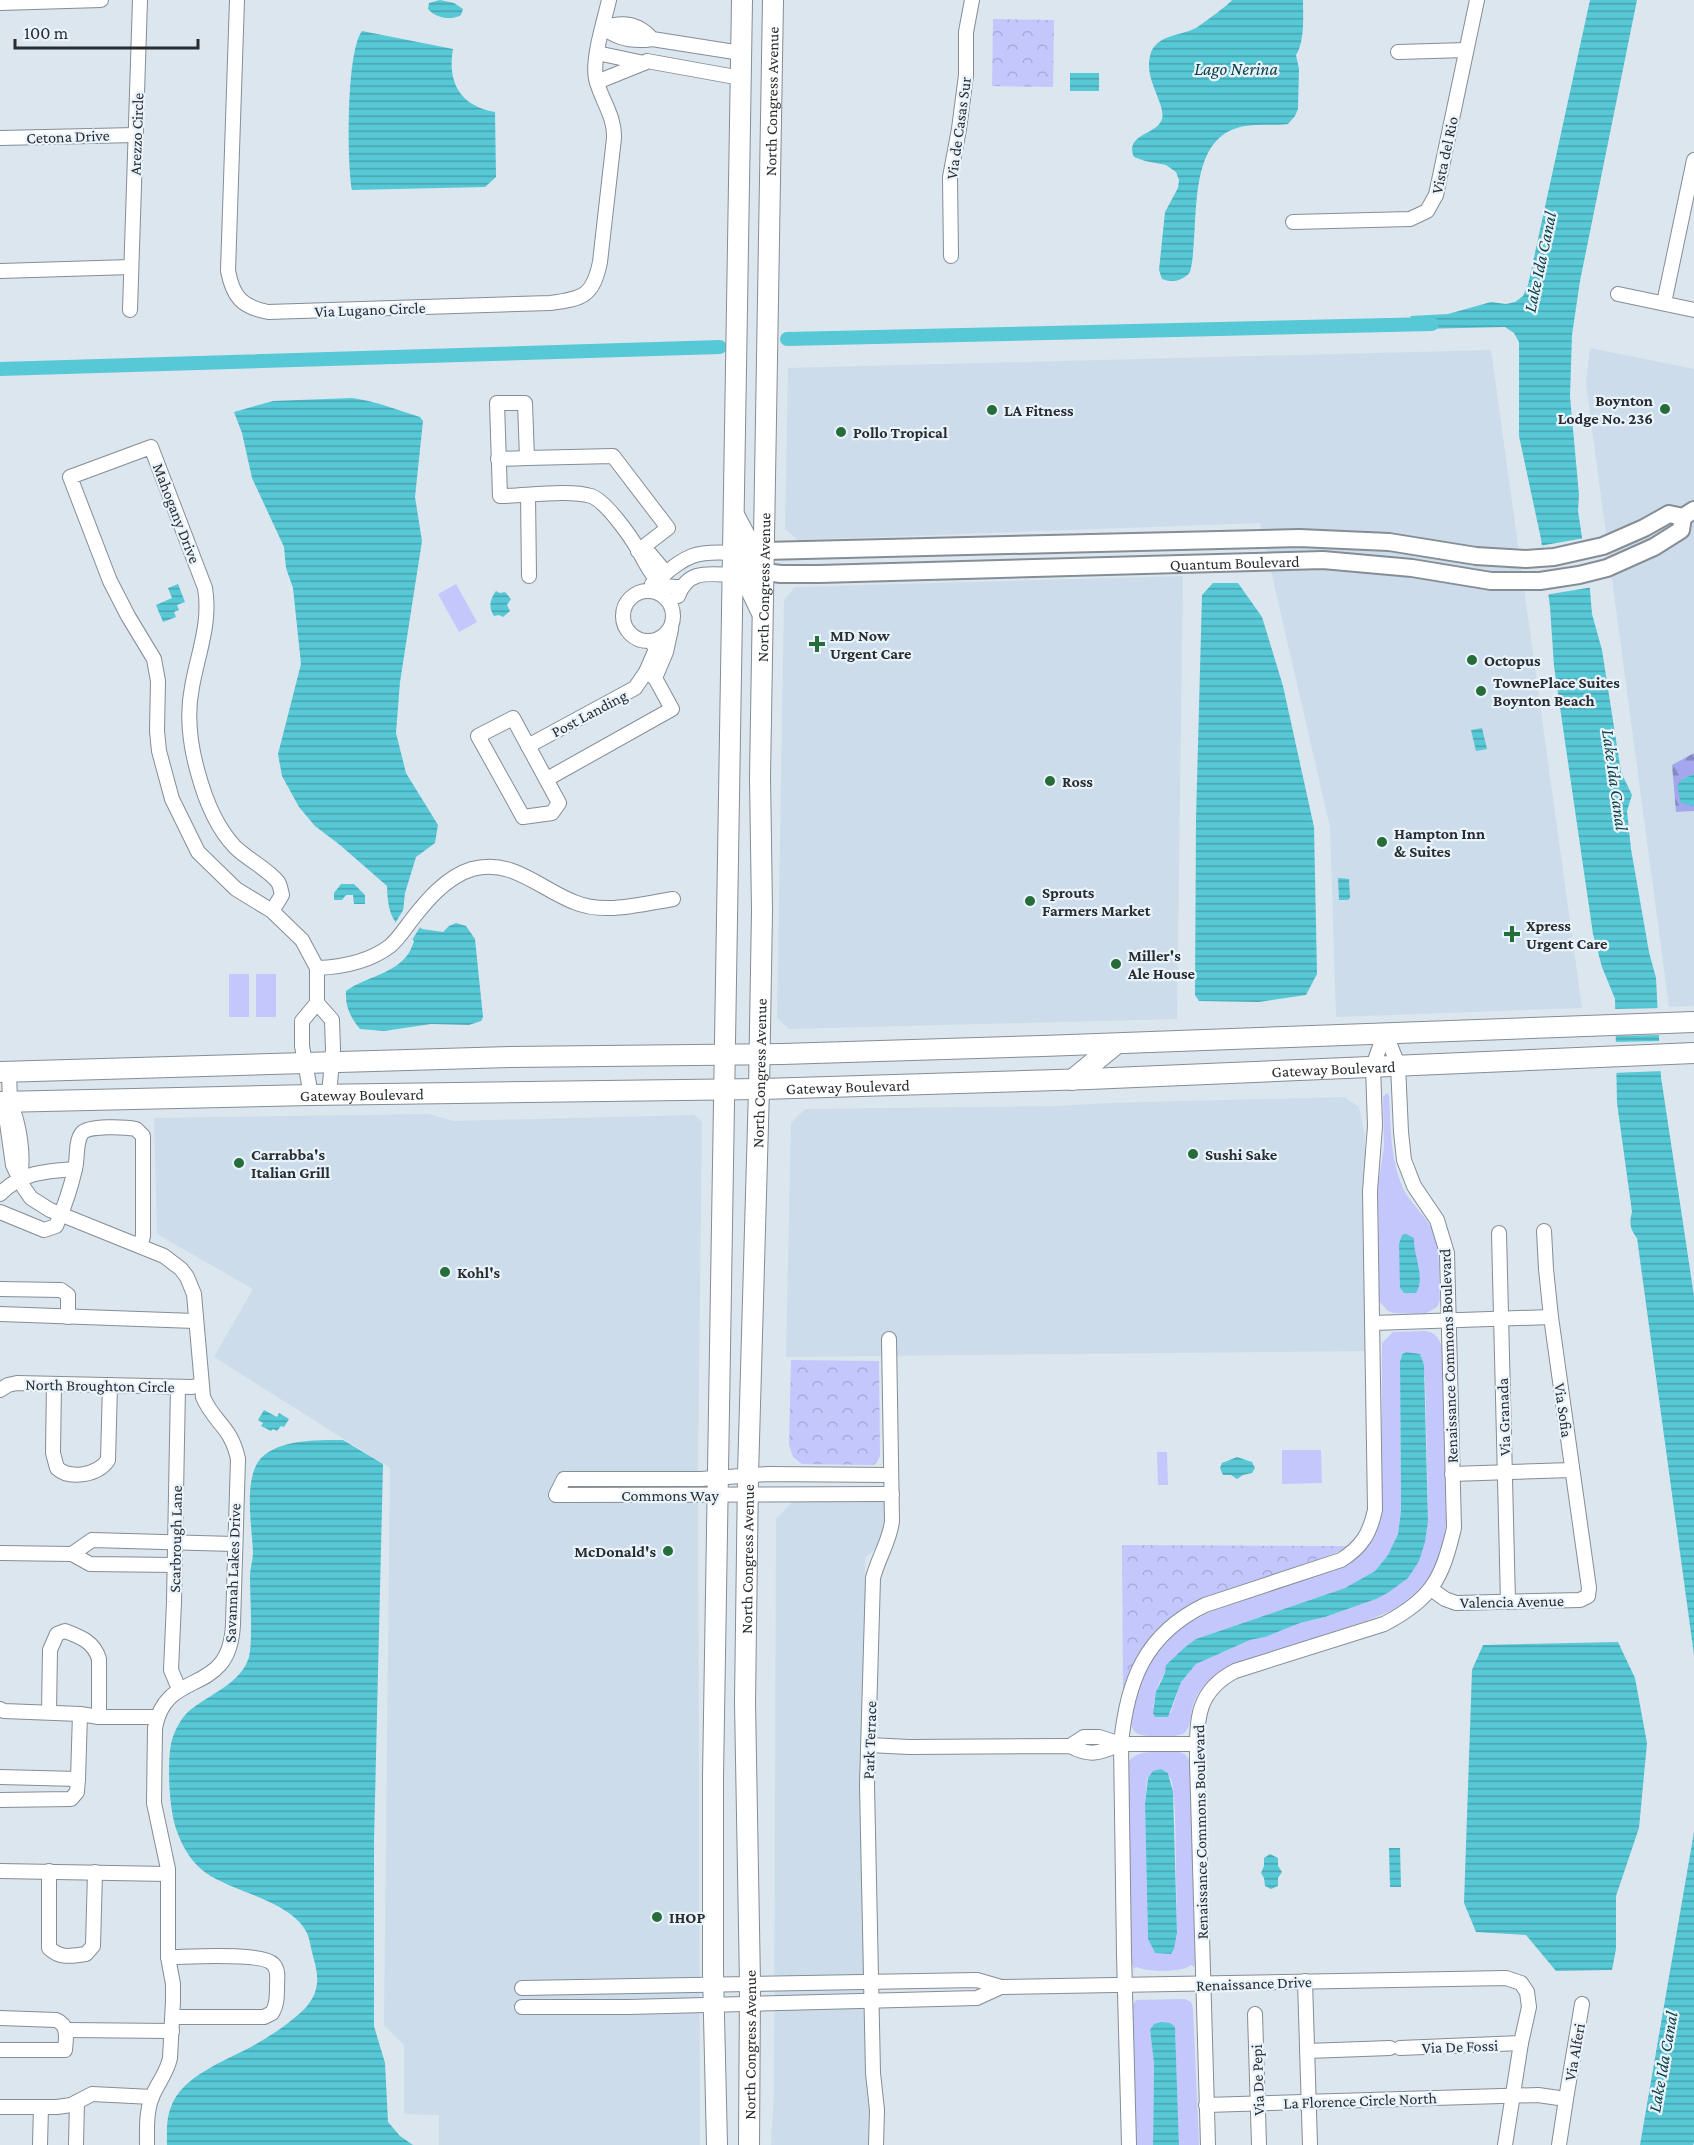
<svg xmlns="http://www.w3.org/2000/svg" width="1694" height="2145" viewBox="0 0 1694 2145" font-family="'Crimson Pro',serif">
  <defs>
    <pattern id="forest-firs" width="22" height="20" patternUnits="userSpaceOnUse" patternTransform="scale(1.5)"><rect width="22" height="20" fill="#a4a6ee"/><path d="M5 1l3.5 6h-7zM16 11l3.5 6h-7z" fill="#8688c1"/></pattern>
    <pattern id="park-crowns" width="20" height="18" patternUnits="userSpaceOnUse" patternTransform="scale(1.5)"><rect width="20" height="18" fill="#c4c7fc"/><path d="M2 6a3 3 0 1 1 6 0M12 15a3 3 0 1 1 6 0" fill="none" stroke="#a8abd8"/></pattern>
    <pattern id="water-rules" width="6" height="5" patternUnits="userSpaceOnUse" patternTransform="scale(1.5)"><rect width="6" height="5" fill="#57c8d6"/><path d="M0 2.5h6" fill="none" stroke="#48a3ae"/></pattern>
  </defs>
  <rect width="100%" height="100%" fill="#dce6ee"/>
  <g fill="#ccdcea">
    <path d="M1590 348 1694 369V753L1672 765 1676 812 1694 811V1006L1669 1007 1586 384Z"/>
    <path d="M1491 350 1582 1008 1336 1017 1330 827 1260 523 798 540 785 529 788 368Z"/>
    <path d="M1183 576 1177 1019 789 1029 777 1018 784 600 795 587Z"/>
    <path d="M1344 1097 1359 1107 1365 1138 1366 1351 786 1357 791 1123 805 1109 1057 1106 1108 1103Z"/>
    <path d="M428 1114 454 1121 694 1115 702 1122 698 1466 700 2145H439V2115L404 2114V2045L384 2025 390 1468 214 1357 253 1289 157 1234 154 1118Z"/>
    <path d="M795 1499H886V1527L877 1547 865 1558 870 2145H771L774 2093 776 1519Z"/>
  </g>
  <g fill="#c4c7fc" fill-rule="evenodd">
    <path d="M456 584 477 622 459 632 438 594Z"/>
    <rect x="229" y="974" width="20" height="43"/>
    <rect x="256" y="974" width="20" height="43"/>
    <path d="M1387 1093 1389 1096C1391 1129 1390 1162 1405 1192 1415 1209 1434 1223 1437 1244 1440 1261 1439 1281 1440 1300L1437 1307 1425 1314 1394 1313 1388 1311 1379 1301 1378 1185 1384 1147 1383 1097ZM1414 1238 1413 1251 1420 1278 1413 1292 1405 1293Z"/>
    <path d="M1425 1331C1435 1332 1440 1339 1442 1348L1446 1518C1445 1597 1394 1613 1329 1633 1300 1643 1270 1652 1241 1662 1219 1670 1198 1684 1192 1709 1190 1718 1191 1728 1183 1734 1175 1737 1167 1736 1159 1736 1145 1736 1130 1737 1131 1719L1142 1677 1156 1652 1181 1627 1212 1611 1349 1563C1370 1549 1379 1533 1382 1509V1343L1393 1332ZM1406 1352 1420 1354 1425 1377 1428 1506 1425 1542 1376 1599 1325 1617 1300 1623 1265 1637 1250 1640 1196 1664 1181 1682 1171 1712 1166 1718 1153 1707 1159 1683 1165 1673 1196 1639 1345 1588 1375 1571 1388 1555 1398 1534 1401 1511 1400 1362 1402 1353Z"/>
    <path d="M1282 1450H1321L1322 1483 1282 1484Z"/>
    <path d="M1157 1452H1167L1168 1485H1158Z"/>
    <path d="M1180 1752 1186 1755 1190 1762 1195 1963 1194 1967 1191 1965C1182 1973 1147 1972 1136 1967L1134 1969 1131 1961 1128 1763C1136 1747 1164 1753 1180 1752ZM1161 1769 1168 1773 1172 1782 1175 1810 1177 1933 1174 1949 1170 1954 1155 1953 1148 1939 1145 1804 1147 1778Z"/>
    <path d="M1185 1999 1191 2002 1193 2008 1199 2145H1179L1175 2027 1150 2030 1154 2064 1153 2145H1136L1132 2006 1136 2000Z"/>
  </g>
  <path fill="url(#forest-firs)" d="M1694 753V774L1682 779 1692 806 1694 805V811L1676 812 1672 765Z"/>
  <g fill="url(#park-crowns)">
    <path d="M993 19 1054 20 1053 87 992 86Z"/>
    <path d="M791 1360 879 1361 880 1456 877 1462 873 1465 802 1464 793 1457 789 1445Z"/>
    <path d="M1122 1545 1350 1546 1333 1554 1198 1602 1171 1618 1152 1636 1136 1659 1123 1692Z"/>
  </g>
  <g fill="url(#water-rules)">
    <path d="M440 0 454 3 463 9 461 15C451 21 436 18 428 9L429 3Z"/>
    <path d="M1232 0H1303C1303 16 1305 41 1296 55L1299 69 1298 109 1295 116 1288 124C1271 126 1253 123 1237 128 1184 144 1201 231 1190 272 1183 281 1172 283 1162 279L1159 270 1165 212 1178 188 1179 180 1176 172 1166 165 1145 161 1134 157C1124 134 1157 135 1162 119 1166 104 1144 80 1150 56 1155 33 1183 37 1199 26 1206 21 1227 6 1232 0Z"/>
    <path d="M1590 0H1637L1580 281 1572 335 1570 396 1579 495 1578 511 1590 590 1592 614 1602 650 1621 772 1632 795 1627 811 1631 849 1649 952 1656 978 1661 1077 1694 1296V1655L1637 1238C1630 1229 1629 1223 1632 1212L1617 1103 1615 999 1602 967 1593 934 1554 666 1550 607 1541 539 1519 436V342L1514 333 1505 327 1419 329 1410 316 1448 314 1491 302 1506 304 1515 302 1523 296 1528 285Z"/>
    <path d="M362 31 453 49C447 82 460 106 495 112L496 177 485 187 352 190C347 162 346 52 362 31Z"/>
    <rect x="1070" y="73" width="29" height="18"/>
    <path d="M352 398C376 401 397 410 420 417L423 421 415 497 422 541 400 682 396 733 406 773 438 825 435 843 416 857 405 893 403 912 422 929 443 932 449 926 456 923 466 926 475 939 483 1017 481 1021 469 1025 431 1024 384 1031 360 1029C350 1017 345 1006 346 991 369 974 405 974 414 941 392 922 388 915 387 886L340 845 315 826 299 807 282 776 278 754 301 664 293 588 286 568 284 547 252 478 242 433 234 412 273 401Z"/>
    <path d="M1213 583H1238L1262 617 1283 686 1314 827 1317 974 1306 995 1259 1002 1199 1001 1195 995 1196 819 1202 595Z"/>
    <path d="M178 584 185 602 177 605 179 610 174 612 176 617 163 622 156 605 172 598 168 588Z"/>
    <path d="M496 591 500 593 505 592 511 599 507 605 510 611 503 617 499 615 494 616C488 607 490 599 496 591Z"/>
    <path d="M1482 728 1487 749 1476 751 1471 730Z"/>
    <path d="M1694 774V805L1692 806 1681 803 1677 786 1682 779Z"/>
    <path d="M1338 878 1349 879 1350 898 1348 900H1339Z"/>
    <path d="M341 884H354L365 895V904H354L353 895H346L342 900H334V893Z"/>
    <path d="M1406 1234 1414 1238C1413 1255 1426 1278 1416 1293H1404L1400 1288 1399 1244 1402 1235Z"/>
    <path d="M1406 1352 1420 1354 1424 1365 1428 1521 1425 1542 1419 1561 1408 1578 1389 1592 1376 1599 1325 1617 1300 1623 1265 1637 1250 1640 1196 1664 1181 1682 1168 1717H1155L1153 1713 1156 1692 1165 1673 1166 1665 1184 1648 1196 1639 1345 1588 1375 1571 1388 1555 1398 1534 1401 1511 1400 1362 1402 1354Z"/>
    <path d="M264 1410 277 1417 279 1413 289 1419 284 1427 281 1426 277 1431 273 1429 271 1431 261 1426 263 1423 258 1420Z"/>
    <path d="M343 1440 383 1464 374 1841V2026L385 2063 388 2122 400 2136 413 2145H167C167 2132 166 2119 171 2107 181 2077 224 2061 249 2048 265 2039 280 2030 293 2019 303 2011 313 2002 316 1989 319 1978 316 1967 313 1956 311 1949 310 1940 307 1933 292 1901 233 1892 206 1873 193 1864 183 1848 178 1834 169 1814 167 1766 171 1744 173 1733 181 1718 189 1711 209 1694 241 1684 249 1657 253 1639 250 1597 250 1576 250 1568 253 1560 253 1552 252 1528 244 1484 258 1462 274 1439 317 1440 343 1440Z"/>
    <path d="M1237 1457 1252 1462 1255 1468 1252 1473 1243 1475 1237 1479 1231 1475H1223L1220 1468 1222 1463Z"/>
    <path d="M1618 1642 1635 1678 1647 1743 1639 1828 1616 1896V1949L1612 1970 1556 1971 1526 1935 1476 1932 1464 1903 1472 1670 1483 1645Z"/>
    <path d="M1161 1769 1168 1773 1173 1792 1177 1933 1174 1949 1171 1954 1155 1953 1148 1939 1145 1804 1148 1778 1153 1771Z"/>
    <path d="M1694 1832V2142L1693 2145H1640Z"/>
    <path d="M1389 1848H1400L1401 1887H1390Z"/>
    <path d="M1270 1854 1278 1858V1866L1282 1872 1278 1878V1886L1271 1889 1265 1886 1264 1878 1261 1873 1264 1866V1858Z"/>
    <path d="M1161 2022 1170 2023 1175 2027 1179 2145H1153L1154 2064 1150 2030 1154 2024Z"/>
  </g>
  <g fill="#dce6ee">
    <path d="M1585 538 1593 587 1545 595 1539 546Z"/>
    <path d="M405 907 406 911 422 924 412 940 394 925Z"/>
    <path d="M1661 1008 1662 1035 1613 1036 1612 1009Z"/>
    <path d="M1662 1041 1663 1071 1613 1073V1042Z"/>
  </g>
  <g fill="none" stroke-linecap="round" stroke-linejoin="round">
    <g stroke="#57c8d6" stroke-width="14">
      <path d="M787 339 1432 324"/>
      <path d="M0 369 720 347"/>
    </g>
    <g stroke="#858d95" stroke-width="16">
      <g id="minor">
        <path d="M237 0 228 271C233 297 242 307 268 312L550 303C583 299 593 296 600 262L614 138C615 116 601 100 596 79 592 58 604 22 609 0"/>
        <path d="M0 3 101 0"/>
        <path d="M604 28C623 21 639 24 652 39L741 53"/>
        <path d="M604 28C618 39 634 42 652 39"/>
        <path d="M1398 52 1466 50"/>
        <path d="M597 53 644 63 647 61 741 78"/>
        <path d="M597 82 644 63"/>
        <path d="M0 138 136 135"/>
        <path d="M1293 222 1410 219 1427 211 1436 195 1477 0"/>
        <path d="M951 256 950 177 959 129 966 75V32L972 0"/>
        <path d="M0 271 131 267"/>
        <path d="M1618 294 1694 310"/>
        <path d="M1664 303 1694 160"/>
        <path d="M130 310 140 0"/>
        <path d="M498 459 527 458"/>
        <path d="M528 495 529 576"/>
        <path d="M638 551 668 528 613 456 527 458 525 403H497L500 496C524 496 569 489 591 496 606 501 631 537 639 551 645 562 654 582 667 586 671 587 677 587 681 587"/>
        <path d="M638 551 650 554 666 573"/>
        <path d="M652 584C685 558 689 550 733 553"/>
        <circle cx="648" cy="616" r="25"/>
        <path d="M678 596C688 569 709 574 732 575"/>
        <path d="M655 678 666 652 671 629"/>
        <path d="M513 718 559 803 552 813 523 817 478 736Z"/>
        <path d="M528 746 635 688 646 672 656 649 651 641"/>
        <path d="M547 779 672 709 655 678 646 672"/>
        <path d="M272 911 236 889 198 852 172 799 159 751 157 731 158 681 154 659 128 616 110 581 70 477 151 447 205 588C211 623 198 653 192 687 186 717 190 745 198 773 205 799 216 827 235 847 247 859 268 869 278 882 280 885 281 891 282 895L272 911 302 940 317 968V1003L332 1020 333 1049 329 1095"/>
        <path d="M317 968C343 967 369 962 390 946 398 939 404 930 410 922 426 901 446 877 472 869 512 858 540 889 574 902 604 915 642 904 673 899"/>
        <path d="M9 1072 10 1102 6 1116 13 1165 24 1188 31 1198 50 1210 164 1256 181 1269 187 1277 194 1294 203 1397C214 1423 231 1426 238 1459L233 1624C230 1699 166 1666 155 1728L154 1803 168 1869V1957L173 1984V2001L170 2058C167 2073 157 2084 152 2097 146 2112 147 2129 147 2145"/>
        <path d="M311 1095 302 1046V1021L317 1003"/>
        <path d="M10 1102C20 1126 24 1155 20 1180"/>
        <path d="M0 1194C22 1172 46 1171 75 1169"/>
        <path d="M0 1212 44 1230 56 1226C63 1210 71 1187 75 1169 78 1158 75 1142 82 1133 89 1125 126 1127 136 1129L143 1136V1236L140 1246"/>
        <path d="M1499 1233 1508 1602"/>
        <path d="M0 1289 61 1290 68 1295V1317"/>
        <path d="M0 1314 195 1321"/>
        <path d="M1373 1323 1551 1317"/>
        <path d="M54 1384 53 1453 57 1468C70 1480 98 1475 108 1460L110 1385"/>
        <path d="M178 1387 174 1602 171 1670 179 1689"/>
        <path d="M0 1390 8 1385 17 1383 192 1387 201 1385"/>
        <path d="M1452 1474 1572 1470"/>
        <path d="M890 1475 768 1474 701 1479H564L556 1495 892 1494"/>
        <path d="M0 1553 72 1554 90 1564 175 1565"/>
        <path d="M72 1554 92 1540 234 1544"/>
        <path d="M1431 1589 1445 1599 1456 1603 1580 1600 1588 1596 1589 1588 1551 1317 1546 1269 1544 1231"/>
        <path d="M0 1709 4 1711 80 1714 99 1717H157"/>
        <path d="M49 1712 50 1650 57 1634 65 1631C81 1637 94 1642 99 1659V1717"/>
        <path d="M869 1745 909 1747 1070 1746C1091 1757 1099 1753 1121 1744"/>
        <path d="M1070 1746 1084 1737H1099L1121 1744H1197"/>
        <path d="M0 1777 78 1779"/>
        <path d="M0 1800 71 1799 77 1792 78 1779 80 1714"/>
        <path d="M0 1871 168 1874"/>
        <path d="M49 1871V1948C61 1959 70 1956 86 1954L93 1946 95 1872"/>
        <path d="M168 1957C188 1957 262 1952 273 1964 279 1970 277 1979 277 1986 277 1996 277 2005 272 2013L264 2017H173"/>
        <path d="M1305 1981 1310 2145"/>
        <path d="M522 1988 977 1980 1001 1987 1506 1978 1521 1983 1527 1992 1529 2007 1521 2043 1505 2145"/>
        <path d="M522 2007H628L977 1998 1001 1987"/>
        <path d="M1255 2014 1259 2145"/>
        <path d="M0 2018 56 2020C69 2025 66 2038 65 2050H0"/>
        <path d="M66 2030 172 2031"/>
        <path d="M1400 2048 1521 2043"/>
        <path d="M1307 2051 1390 2048"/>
        <path d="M1206 2105 1538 2095 1566 2099 1582 2004"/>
        <path d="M0 2107H57L71 2105 92 2094 152 2097"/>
        <path d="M40 2145 41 2107"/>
        <path d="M76 2145 77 2102"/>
        <path d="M876 2145 877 2110 873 2073 867 1785 873 1578C878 1558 890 1541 892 1521L889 1339"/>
        <path d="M1129 2145 1124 1954 1121 1744C1127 1681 1145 1634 1205 1605L1341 1560C1362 1547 1370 1533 1375 1510L1370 1191 1375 1126 1373 1066 1385 1032"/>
        <path d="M1208 2145 1197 1761C1197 1721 1195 1692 1235 1671L1384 1624C1432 1599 1442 1579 1454 1528L1447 1253 1437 1220 1414 1186 1404 1160 1401 1132 1398 1065 1385 1032"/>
        <path d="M1559 2145 1566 2099"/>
      </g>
    </g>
    <g stroke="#858d95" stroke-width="20">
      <g id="tertiary">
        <path d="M764 551 1299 538 1389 542 1476 556 1526 559 1554 557 1603 546 1644 528 1669 514 1683 517 1694 510"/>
        <path id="s1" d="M764 572 781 574H819L1323 560 1412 568 1491 581H1540L1579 575 1607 568 1654 547 1681 530 1683 517"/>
      </g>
    </g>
    <g stroke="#858d95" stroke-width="22">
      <g id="secondary">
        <path d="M735 517 763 570"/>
        <path d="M735 557 761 611"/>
        <path d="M0 1072 510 1057 782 1054 1043 1046 1694 1022"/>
        <path d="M1072 1080 1116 1044"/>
        <path id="s2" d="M0 1102 311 1095 759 1089 1089 1079 1694 1053"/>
        <path d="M717 2145 713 1973V1777L742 0"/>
        <path id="s3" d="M749 2145 750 1984 745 1702 748 1475 759 1089 762 911 760 777 773 0"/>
      </g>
    </g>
    <use href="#minor" stroke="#fff" stroke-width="14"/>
    <use href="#tertiary" stroke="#fff" stroke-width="16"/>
    <use href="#secondary" stroke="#fff" stroke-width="20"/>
  </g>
  <g fill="#266d39" stroke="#e9f3fb" stroke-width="2">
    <circle cx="1665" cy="409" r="6"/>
    <circle cx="992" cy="410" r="6"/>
    <circle cx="841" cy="432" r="6"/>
    <path d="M814 635h6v6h6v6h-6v6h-6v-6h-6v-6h6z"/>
    <circle cx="1472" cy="660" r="6"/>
    <circle cx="1481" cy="691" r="6"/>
    <circle cx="1050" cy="781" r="6"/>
    <circle cx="1382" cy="842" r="6"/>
    <circle cx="1030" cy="901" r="6"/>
    <path d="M1509 925h6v6h6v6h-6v6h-6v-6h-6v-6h6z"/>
    <circle cx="1116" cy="964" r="6"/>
    <circle cx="1193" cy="1154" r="6"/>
    <circle cx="239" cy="1163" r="6"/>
    <circle cx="445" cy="1272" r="6"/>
    <circle cx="668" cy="1551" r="6"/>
    <circle cx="657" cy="1917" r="6"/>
  </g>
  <g text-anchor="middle" stroke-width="4.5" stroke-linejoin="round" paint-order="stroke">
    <g font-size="16" fill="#292d30" stroke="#e9f3fb">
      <text dy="6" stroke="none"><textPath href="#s3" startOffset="2044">North Congress Avenue</textPath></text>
      <text transform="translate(958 128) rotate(-82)" y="6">Via de Casas Sur</text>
      <text transform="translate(136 134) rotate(-88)" y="6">Arezzo Circle</text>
      <text transform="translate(68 136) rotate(-2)" y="6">Cetona Drive</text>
      <text transform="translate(1444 155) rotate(-78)" y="6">Vista del Rio</text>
      <text transform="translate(370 309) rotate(-2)" y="6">Via Lugano Circle</text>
      <text transform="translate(177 513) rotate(69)" y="6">Mahogany Drive</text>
      <text dy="6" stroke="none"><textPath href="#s1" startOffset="471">Quantum Boulevard</textPath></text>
      <text dy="6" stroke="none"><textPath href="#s3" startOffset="1558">North Congress Avenue</textPath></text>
      <text transform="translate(589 713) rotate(-28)" y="6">Post Landing</text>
      <text dy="6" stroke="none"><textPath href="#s2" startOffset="1334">Gateway Boulevard</textPath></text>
      <text dy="6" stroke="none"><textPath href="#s3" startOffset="1072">North Congress Avenue</textPath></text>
      <text dy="6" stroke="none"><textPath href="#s2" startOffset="848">Gateway Boulevard</textPath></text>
      <text dy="6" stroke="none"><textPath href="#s2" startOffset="362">Gateway Boulevard</textPath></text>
      <text transform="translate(1448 1356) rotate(-92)" y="6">Renaissance Commons Boulevard</text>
      <text transform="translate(100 1385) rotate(1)" y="6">North Broughton Circle</text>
      <text transform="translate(1564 1410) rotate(82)" y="6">Via Sofia</text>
      <text transform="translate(1503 1417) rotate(-92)" y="6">Via Granada</text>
      <text x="670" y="1501">Commons Way</text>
      <text transform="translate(175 1539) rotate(-89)" y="6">Scarbrough Lane</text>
      <text dy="6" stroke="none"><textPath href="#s3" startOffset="586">North Congress Avenue</textPath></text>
      <text transform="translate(232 1573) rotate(-88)" y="6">Savannah Lakes Drive</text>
      <text transform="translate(1512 1601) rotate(-1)" y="6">Valencia Avenue</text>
      <text transform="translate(869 1740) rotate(-88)" y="6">Park Terrace</text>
      <text transform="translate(1200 1832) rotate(-91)" y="6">Renaissance Commons Boulevard</text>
      <text transform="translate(1254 1983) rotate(-2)" y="6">Renaissance Drive</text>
      <text dy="6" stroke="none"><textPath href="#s3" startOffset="100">North Congress Avenue</textPath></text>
      <text transform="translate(1460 2046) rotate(-2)" y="6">Via De Fossi</text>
      <text transform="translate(1574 2052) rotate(-80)" y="6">Via Alferi</text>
      <text transform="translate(1257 2080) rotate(-92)" y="6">Via De Pepi</text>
      <text transform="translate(1360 2100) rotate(-2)" y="6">La Florence Circle North</text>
    </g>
    <g font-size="16" font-weight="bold" fill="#292d30" stroke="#e9f3fb" text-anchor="start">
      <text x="1653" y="406" text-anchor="end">Boynton<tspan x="1653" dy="18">Lodge No. 236</tspan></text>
      <text x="1004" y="416">LA Fitness</text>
      <text x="853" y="438">Pollo Tropical</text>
      <text x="830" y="641">MD Now<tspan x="830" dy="18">Urgent Care</tspan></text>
      <text x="1484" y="666">Octopus</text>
      <text x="1493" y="688">TownePlace Suites<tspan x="1493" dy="18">Boynton Beach</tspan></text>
      <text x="1062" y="787">Ross</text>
      <text x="1394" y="839">Hampton Inn<tspan x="1394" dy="18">&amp; Suites</tspan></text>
      <text x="1042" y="898">Sprouts<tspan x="1042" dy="18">Farmers Market</tspan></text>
      <text x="1526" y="931">Xpress<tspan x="1526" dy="18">Urgent Care</tspan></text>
      <text x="1128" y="961">Miller's<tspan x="1128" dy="18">Ale House</tspan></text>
      <text x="251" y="1160">Carrabba's<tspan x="251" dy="18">Italian Grill</tspan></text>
      <text x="1205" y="1160">Sushi Sake</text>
      <text x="457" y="1278">Kohl's</text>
      <text x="656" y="1557" text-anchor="end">McDonald's</text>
      <text x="669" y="1923">IHOP</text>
    </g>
    <g font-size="18" font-style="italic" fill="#0e4248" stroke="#e9f3fb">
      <text x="1236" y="75">Lago Nerina</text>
      <text transform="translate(1540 262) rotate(-78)" y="6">Lake Ida Canal</text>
      <text transform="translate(1615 780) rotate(82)" y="6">Lake Ida Canal</text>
      <text transform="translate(1663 2062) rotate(-80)" y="6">Lake Ida Canal</text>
    </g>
  </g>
  <path d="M15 39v9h183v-9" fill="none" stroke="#292d30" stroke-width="3"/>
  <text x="24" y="39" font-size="18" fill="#292d30" stroke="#e9f3fb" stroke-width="4.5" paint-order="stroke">100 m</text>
</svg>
